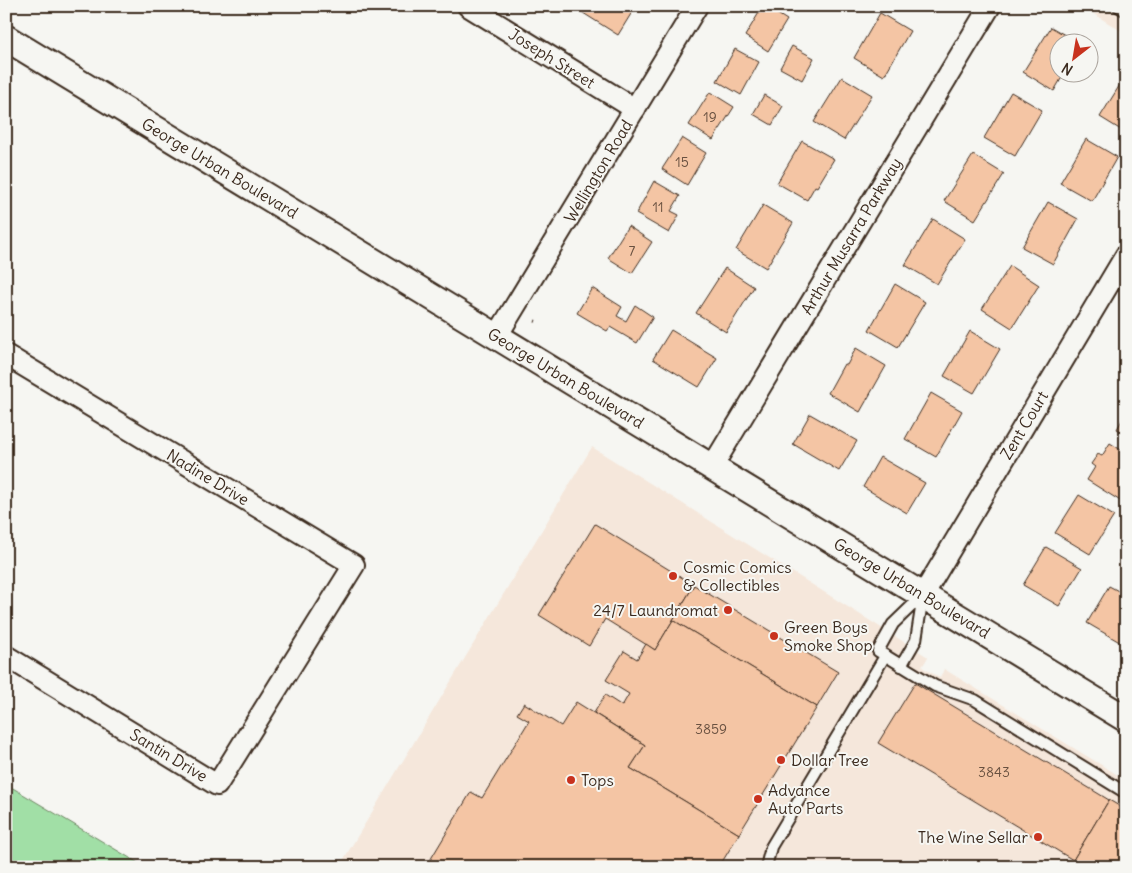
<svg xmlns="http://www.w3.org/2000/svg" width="1132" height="873" viewBox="0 0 1132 873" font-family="Delius,sans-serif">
  <rect width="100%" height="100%" fill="#f6f6f2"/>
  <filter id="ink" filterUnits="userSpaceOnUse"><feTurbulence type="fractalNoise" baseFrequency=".02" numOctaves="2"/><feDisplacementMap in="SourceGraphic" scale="10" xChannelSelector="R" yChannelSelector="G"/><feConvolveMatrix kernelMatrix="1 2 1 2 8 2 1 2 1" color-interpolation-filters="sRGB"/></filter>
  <g filter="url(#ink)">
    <g fill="#f5e7db">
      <path d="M1081 6H1126V34Z"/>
      <path d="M592 447 928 657 922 667 940 678 944 669 1126 780V867H339Z"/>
    </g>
    <path fill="#a1dfa6" stroke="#6e8462" d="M6 784 145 867H6Z"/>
    <g fill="#f4c5a4" stroke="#3b2a1e">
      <path d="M572 6H630L634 9 618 35Z"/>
      <path d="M763 6H765L787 20 768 51 745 36Z"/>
      <path d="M914 6H927L924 12Z"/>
      <path d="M880 13 910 31 884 76 854 58Z"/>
      <path d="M1051 27 1077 42H1060V72H1065L1054 91 1023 72Z"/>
      <path d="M792 46 814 58 802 80 780 68Z"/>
      <path d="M735 49 759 62 741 95 717 81Z"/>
      <path d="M1126 75V133L1100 117Z"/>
      <path d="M842 77 872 95 844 140 814 122Z"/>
      <path d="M710 92 734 107 713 140 689 125Z"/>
      <path d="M1011 92 1042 110 1015 156 984 138Z"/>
      <path d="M764 95 783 106 772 125 753 114Z"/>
      <path d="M682 138 706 153 687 185 662 169Z"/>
      <path d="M1086 139 1117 157 1092 201 1060 183Z"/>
      <path d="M802 141 834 159 817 187 815 186 807 200 777 183Z"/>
      <path d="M973 155 1004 174 975 220 944 201Z"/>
      <path d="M654 181 680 196 671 211 679 215 669 233 636 214Z"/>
      <path d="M1048 202 1078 219 1053 264 1022 247Z"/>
      <path d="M763 205 793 223 766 268 736 250Z"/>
      <path d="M933 219 965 239 937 284 905 265Z"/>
      <path d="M628 226 652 242 632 273 608 258Z"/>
      <path d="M1010 266 1039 285 1012 328 982 309Z"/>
      <path d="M725 268 754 287 726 332 696 313Z"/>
      <path d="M895 284 925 302 898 347 869 330Z"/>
      <path d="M592 288 622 307 617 316 626 321 635 305 653 317 637 343 610 327 607 331 577 313Z"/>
      <path d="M671 330 717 358 699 387 653 359Z"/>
      <path d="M970 331 1000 349 974 393 944 376Z"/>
      <path d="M856 348 886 366 860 412 828 393 844 364 847 365Z"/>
      <path d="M931 393 962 411 936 457 905 439Z"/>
      <path d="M1126 413V434L1117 429Z"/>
      <path d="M810 414 857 441 839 471 793 444Z"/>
      <path d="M1110 443 1126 453V495L1122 502 1087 480 1095 467 1091 464 1098 454 1102 456Z"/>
      <path d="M880 457 925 483 907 513 863 487Z"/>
      <path d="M1079 495 1114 516 1090 554 1055 533Z"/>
      <path d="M595 524 694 585 655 650 605 619 589 646 539 615Z"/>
      <path d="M1046 547 1082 568 1059 606 1023 585Z"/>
      <path d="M694 585 838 672 817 707 673 620Z"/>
      <path d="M1109 586 1126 595V639L1123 644 1087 623Z"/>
      <path d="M673 620 817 707 739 834 630 768 645 745 594 713 605 695 622 706 629 694 606 680 624 651 637 659 646 644 655 650Z"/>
      <path d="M915 683 1109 800 1073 860 878 743Z"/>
      <path d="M576 702 645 745 630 768 739 834 719 867H426L471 792 482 798 529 721 517 714 524 703 561 726Z"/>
      <path d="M1109 800 1126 810V867H1083L1073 860Z"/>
    </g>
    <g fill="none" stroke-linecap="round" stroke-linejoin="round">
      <g stroke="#3b2a1e" stroke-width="14">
        <g id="service">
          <path d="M1118 6 1126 11"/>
          <path d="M923 595 893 624 878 651 935 686 975 700 1126 793"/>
          <path d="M901 666 916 640 923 596"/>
          <path d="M766 867 771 847 885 656"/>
        </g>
      </g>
      <g stroke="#3b2a1e" stroke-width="24">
        <g id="minor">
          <path d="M468 6 635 109"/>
          <path d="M497 336 697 6"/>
          <path d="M6 355 354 565 217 785 6 656"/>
          <path d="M712 467 990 6"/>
          <path d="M923 595 1126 255"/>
        </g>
      </g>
      <g stroke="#3b2a1e" stroke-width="29">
        <path id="tertiary" d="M6 38 1126 719"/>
      </g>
      <path stroke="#3b2a1e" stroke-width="3" stroke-dasharray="1 4" stroke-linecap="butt" d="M535 321 538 322"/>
      <use href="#service" stroke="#f6f6f2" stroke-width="10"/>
      <use href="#minor" stroke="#f6f6f2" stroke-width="20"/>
      <use href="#tertiary" stroke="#f6f6f2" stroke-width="25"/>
    </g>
  </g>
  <g fill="#c8321e" stroke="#f6f6f2" stroke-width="2">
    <circle cx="673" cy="576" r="5"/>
    <circle cx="728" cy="610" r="5"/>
    <circle cx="774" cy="636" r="5"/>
    <circle cx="781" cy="760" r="5"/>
    <circle cx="571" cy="780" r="5"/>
    <circle cx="758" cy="799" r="5"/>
    <circle cx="1038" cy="837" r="5"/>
  </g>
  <g text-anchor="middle" stroke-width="4" stroke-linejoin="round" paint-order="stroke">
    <g font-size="14" fill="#695140">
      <text x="710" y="122">19</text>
      <text x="682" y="167">15</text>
      <text x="658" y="212">11</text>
      <text x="632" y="256">7</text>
      <text x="711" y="734">3859</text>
      <text x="994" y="777">3843</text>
    </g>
    <g font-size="16" fill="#3b2a1e" stroke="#f6f6f2">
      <text transform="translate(552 58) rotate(32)" y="6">Joseph Street</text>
      <text transform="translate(220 168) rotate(31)" y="6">George Urban Boulevard</text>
      <text transform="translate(598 171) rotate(-59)" y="6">Wellington Road</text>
      <text transform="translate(851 236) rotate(-59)" y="6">Arthur Musarra Parkway</text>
      <text transform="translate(566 378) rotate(31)" y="6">George Urban Boulevard</text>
      <text transform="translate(1024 425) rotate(-59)" y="6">Zent Court</text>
      <text transform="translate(208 477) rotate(31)" y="6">Nadine Drive</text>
      <text transform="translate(912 588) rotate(31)" y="6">George Urban Boulevard</text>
      <text transform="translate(169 755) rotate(31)" y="6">Santin Drive</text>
    </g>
    <g font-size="16" fill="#3b2a1e" stroke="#f6f6f2" text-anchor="start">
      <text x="683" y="573">Cosmic Comics<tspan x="683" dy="18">&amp; Collectibles</tspan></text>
      <text x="718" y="616" text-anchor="end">24/7 Laundromat</text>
      <text x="784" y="633">Green Boys<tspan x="784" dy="18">Smoke Shop</tspan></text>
      <text x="791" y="766">Dollar Tree</text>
      <text x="581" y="786">Tops</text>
      <text x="768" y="796">Advance<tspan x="768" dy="18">Auto Parts</tspan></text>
      <text x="1028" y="843" text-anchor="end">The Wine Sellar</text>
    </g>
  </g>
  <rect width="1132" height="873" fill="none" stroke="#f6f6f2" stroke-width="25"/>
  <rect x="12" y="12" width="1107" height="848" fill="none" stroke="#3b2a1e" stroke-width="2" filter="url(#ink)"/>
  <g transform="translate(1074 58) rotate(211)"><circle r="24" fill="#f6f6f2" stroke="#aba49d"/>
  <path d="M0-4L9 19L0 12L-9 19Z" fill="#c8321e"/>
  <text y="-8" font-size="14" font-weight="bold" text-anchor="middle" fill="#3b2a1e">N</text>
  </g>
</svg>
